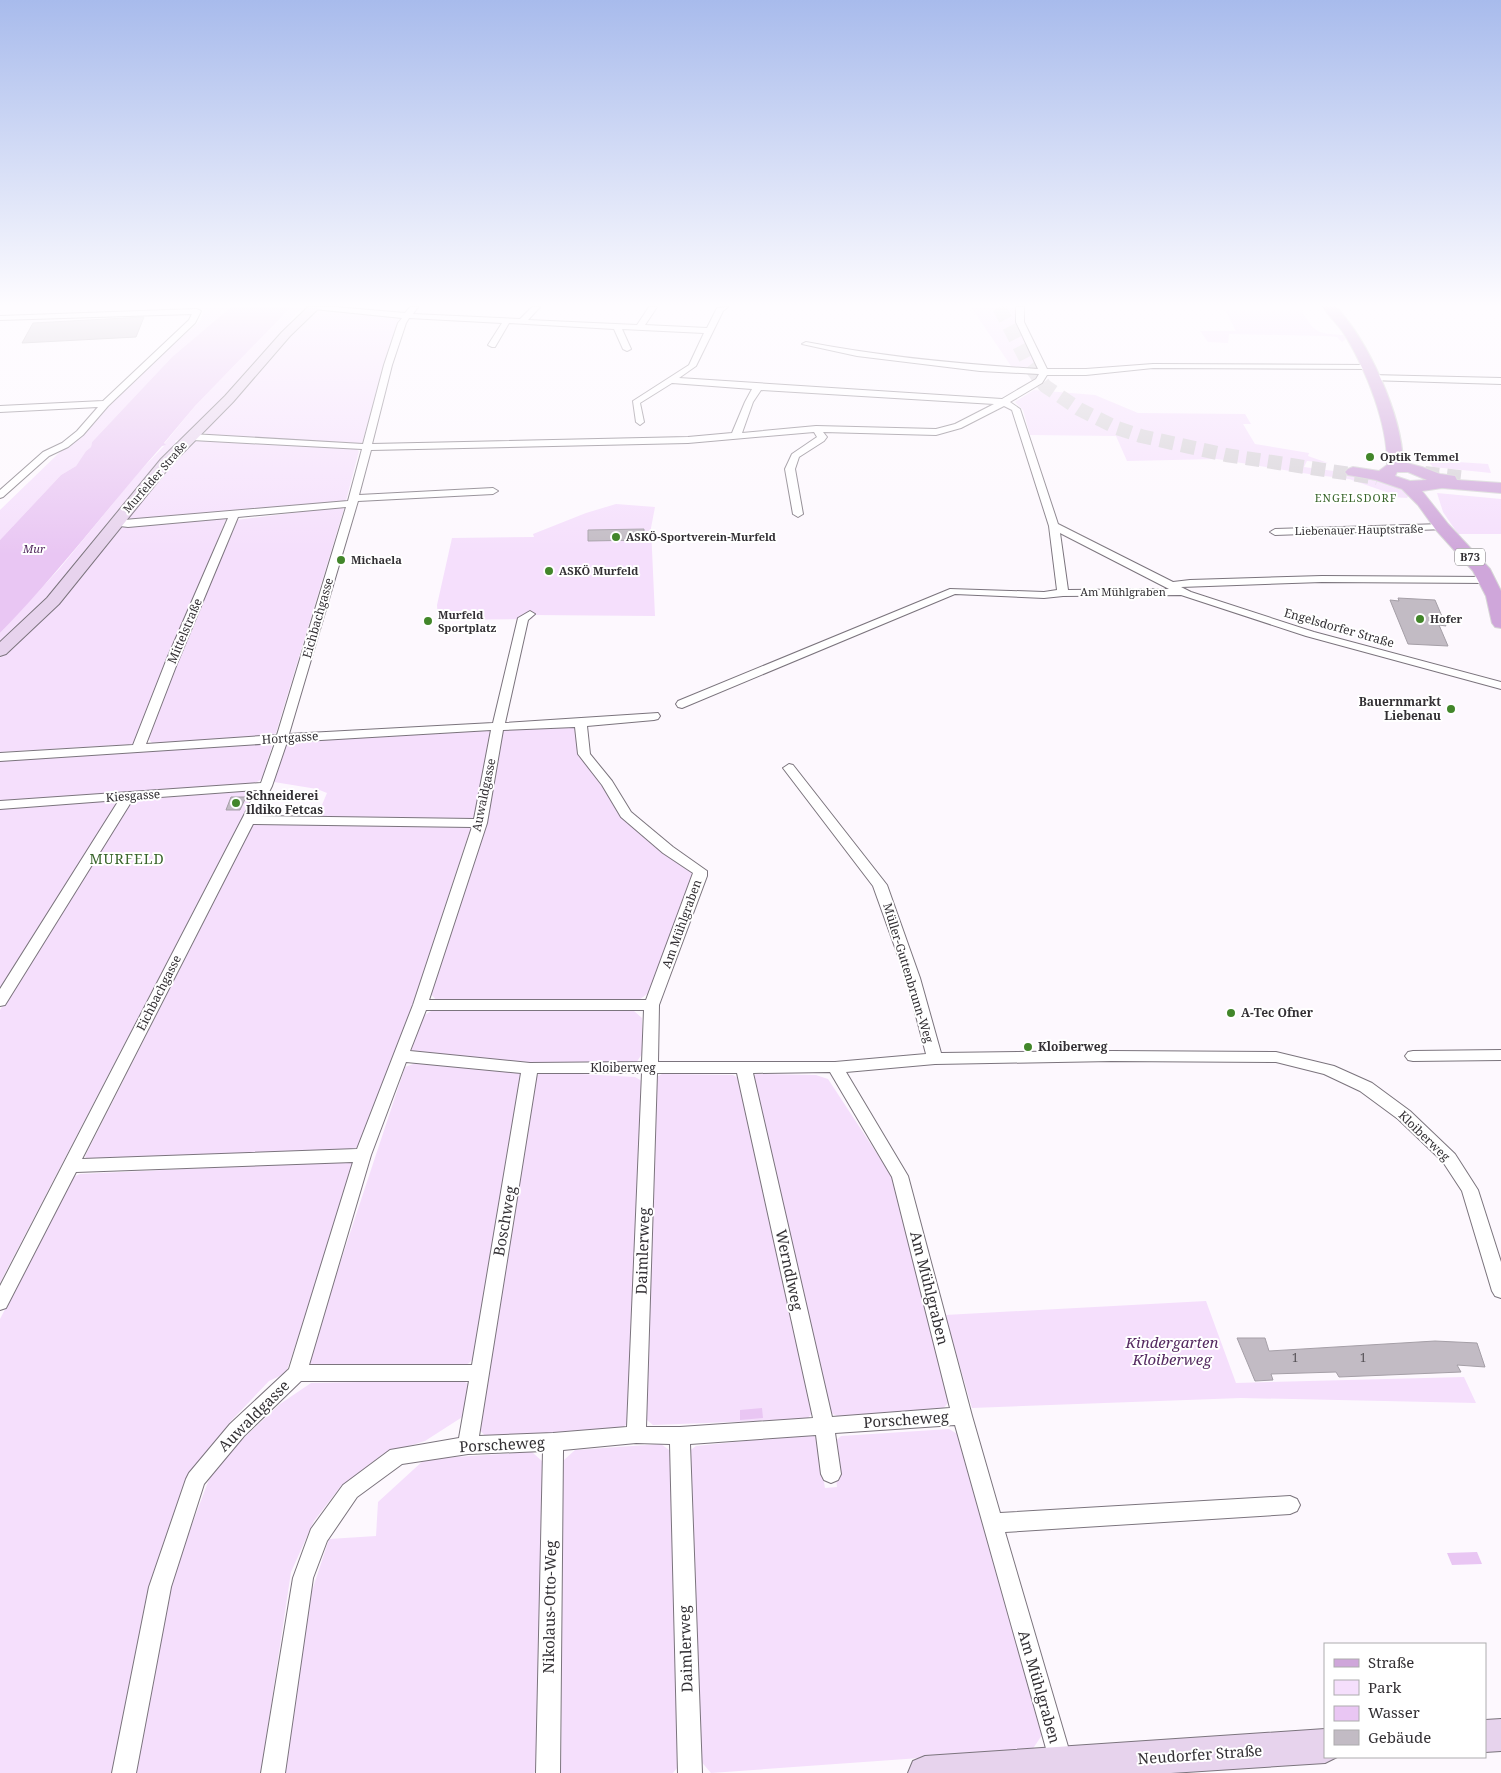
<svg xmlns="http://www.w3.org/2000/svg" width="1501" height="1773" viewBox="0 0 1501 1773" font-family="'Noto Serif',serif">
  <rect width="100%" height="100%" fill="#fdf8fe"/>
  <g fill="#f5dffc">
    <path d="M199 307H231L172 357 92 442 91 447 86 451 76 466 61 475 0 540V510L60 452 87 430 120 392 201 320 204 309 197 308Z"/>
    <path d="M291 307H307L297 312 289 323H293L188 437 175 441 176 443 173 446H177L48 600 0 647V633L60 568 138 473 165 445 164 444 195 406Z"/>
    <path d="M971 307H1015V319L1037 370 1013 369Z"/>
    <path d="M316 309 399 317 362 443 355 445 209 436 203 431Z"/>
    <path d="M1225 310H1301C1316 334 1316 333 1344 335L1346 339 1342 342 1337 337 1325 336 1229 334 1228 343 1208 342 1200 331H1236Z"/>
    <path d="M1034 390 1095 395 1138 413 1245 414 1251 424H1243L1255 444 1309 453 1308 456 1328 463 1307 461 1304 467 1371 476 1410 494 1407 498 1392 497 1395 495 1349 479 1309 474 1217 459 1127 461 1116 436 1030 435 1023 410 1015 402Z"/>
    <path d="M199 439 356 449 359 451 346 501 340 503 129 522 125 520 192 441Z"/>
    <path d="M1427 460 1488 464 1491 473 1433 467Z"/>
    <path d="M1437 493 1501 499V534H1458L1443 512Z"/>
    <path d="M616 504 655 507 651 528 655 616 534 615 532 619 438 620 437 605 452 538 534 537 533 534 586 513Z"/>
    <path d="M340 507 344 509 276 733 270 736 152 743 148 738 167 687 236 520Z"/>
    <path d="M227 517 136 744 0 752V658L119 526Z"/>
    <path d="M570 725 575 728 601 781 623 817 649 841 690 870 695 876 650 992 636 1002H438L430 993 501 729Z"/>
    <path d="M487 730 491 732 474 819 460 822 316 819 327 793 317 789 274 782 286 745 295 741Z"/>
    <path d="M267 743 272 746 262 779 255 783 0 801V759Z"/>
    <path d="M251 791 255 793 0 1283V1010L131 800Z"/>
    <path d="M115 800 118 802 0 990V807Z"/>
    <path d="M259 823 471 827 411 1010 364 1144 352 1150 88 1161 85 1156 253 825Z"/>
    <path d="M431 1011H634L642 1018V1054L636 1063 527 1062 419 1054 411 1050 422 1017Z"/>
    <path d="M416 1063 520 1071 525 1076 475 1358 465 1366 314 1369 308 1360 405 1067Z"/>
    <path d="M542 1072 635 1077 642 1081 629 1422 618 1432 488 1439 477 1427 535 1077Z"/>
    <path d="M662 1074 733 1075 740 1079 814 1411 807 1419 653 1425 642 1416 653 1079Z"/>
    <path d="M756 1074 816 1075 828 1079 893 1178 953 1397 941 1411 837 1416 829 1412 752 1077Z"/>
    <path d="M349 1161 356 1165 286 1373 269 1381 230 1422 190 1477 115 1773H0V1319L73 1177 80 1174Z"/>
    <path d="M1206 1301 1236 1383 1464 1377 1476 1403 1241 1398 972 1408 945 1315Z"/>
    <path d="M461 1380 472 1386 467 1414 425 1441 383 1454 341 1486 314 1521 291 1572 261 1773H136L173 1575 214 1466 280 1404 311 1383Z"/>
    <path d="M949 1429 961 1436 1042 1735 1032 1750 711 1773 699 1759 688 1452 696 1446 811 1434 816 1438 825 1488 837 1487 832 1444 841 1436Z"/>
    <path d="M661 1444 673 1453 682 1762 673 1773H561L563 1461 575 1450Z"/>
    <path d="M532 1452 543 1462 536 1771 534 1773H283L308 1603 329 1539 376 1536 378 1502 425 1459Z"/>
  </g>
  <g fill="#e9c6f3">
    <path d="M231 307H291L195 406 164 443 166 445 162 446C107 508 58 574 0 633V540L61 475 76 466 86 451 91 447 92 442 172 357Z"/>
    <path d="M762 1408 763 1418 740 1420V1410Z"/>
    <path d="M1477 1552 1482 1564 1452 1565 1447 1553Z"/>
  </g>
  <g fill="#c2bbc4" stroke="#a59fa7">
    <path d="M144 317 136 337 22 343 33 323Z"/>
    <path d="M644 529V540L588 541V530Z"/>
    <path d="M1398 598 1435 600 1446 626 1439 625 1448 646 1408 644 1390 600 1399 601Z"/>
    <path d="M231 797H246L240 810H226Z"/>
    <path d="M1237 1338H1265L1269 1351 1435 1341 1477 1343 1485 1367 1457 1365 1461 1372 1339 1377 1336 1372 1271 1374 1273 1380 1255 1381Z"/>
  </g>
  <g fill="none" stroke-linecap="round" stroke-linejoin="round">
    <g stroke="#d5d0d6" stroke-width="14" stroke-dasharray="14 8" stroke-linecap="butt">
      <path d="M999 307 1029 365 1045 386 1079 409 1117 428 1141 436 1226 455 1377 478"/>
      <path d="M1425 473 1468 478"/>
    </g>
    <g stroke="#7b747d" stroke-width="2">
      <g id="street">
        <path d="M310 307H335L405 313 410 307H418L413 314 520 319 532 307H540L528 320 637 325 649 307H657L645 325 707 328 717 308 728 307 723 311 696 366 679 378 1002 399 1036 379 1039 374 980 371 857 356 802 344 806 342C883 357 960 364 1038 369L1016 322V307H1024V322L1047 369H1086L1153 364 1368 365 1372 367 1371 369 1153 368 1086 375H1047L1042 383 1010 402 1020 409 1058 524 1173 582 1190 580 1322 576 1488 577 1493 580 1488 583 1322 582 1181 587 1191 592 1314 632 1501 682V689L1306 636 1181 595 1063 596 1044 598 955 594 682 708 678 707 676 704 678 701 950 589 1044 592 1057 590 1049 526 1012 410 1004 406 961 428 936 435 823 432 827 437 824 441 799 457 795 469 803 514 798 517 793 514 785 469 792 454 817 437 814 432 688 443 371 450 359 495 493 488 498 491 493 494 358 501 289 734 493 723 518 618 530 611 535 614 528 620 505 723 658 713 660 716 658 719 654 720 587 726 590 754 612 781 631 812 673 847 707 871V876L659 1005 658 1062H835L926 1054 906 978 873 886 783 768 789 764 793 765 887 885 920 978 941 1053 1112 1051 1276 1052 1334 1066 1372 1083 1410 1111 1455 1154 1478 1190 1501 1262V1298L1495 1296 1492 1291 1462 1191 1443 1162 1398 1119 1360 1091 1324 1074 1276 1062 1112 1061 935 1064 846 1072 908 1176 972 1416 1000 1513 1290 1496 1297 1499 1300 1505 1297 1511 1290 1514 1005 1532 1069 1750 1074 1763 1071 1771 1066 1773 1055 1771 1047 1752 955 1425 835 1433 841 1474 838 1480 831 1483 824 1480 821 1474 816 1435 690 1444 702 1773H678L670 1444 636 1443 563 1450 560 1773H536L543 1451 468 1454 402 1464 357 1497 327 1541 313 1578 285 1773H261L293 1578 311 1529 343 1485 390 1450 459 1438 469 1381H301L244 1436 204 1484 171 1587 136 1773H112L149 1587 186 1479 189 1473 230 1424 289 1369 353 1162 76 1172 6 1308 0 1310V1286L257 790 133 799 5 1005 0 1006V989L119 800 0 809V801L261 783 275 743 0 761V753L133 745 166 661 228 518 128 527 112 525V521L348 501 362 449 192 440 187 437 192 434 363 444 384 365 398 323 402 318 314 309ZM409 318 502 323 488 345 492 347H495L509 323 614 329 623 349 627 351 631 349 622 329 704 333 689 365 633 401 636 422 640 425 644 422 640 403 672 383 752 389 745 402 732 433 688 437 372 444 392 365 406 323ZM761 390 994 404 955 424 936 429 816 426 742 433 753 402ZM346 507 277 735 146 744 178 661 238 517ZM1060 533 1169 589 1068 590ZM575 727 578 754 602 785 621 817 663 853 693 873 646 1000H429L487 823 503 730ZM491 730 474 819 257 816 272 786 287 742ZM253 824 472 827 413 1005 357 1149 82 1159ZM426 1010H644L642 1062 530 1063 410 1051ZM406 1062 521 1073 472 1365H309L371 1155ZM830 1072 892 1177 950 1408 832 1417 753 1073ZM537 1073H642L627 1427 553 1433 479 1436ZM657 1073H737L813 1418 680 1427H646Z"/>
        <path d="M197 309 201 311 195 323 108 406 83 435 68 447 49 456 3 497 0 498V490L43 452 62 443 77 431 98 407 0 412V406L103 401 189 320 192 314 0 320V316Z"/>
        <path d="M1371 375 1501 378V384L1368 380V376Z"/>
        <path d="M1442 524 1446 525V529L1275 535 1270 532 1275 529Z"/>
        <path d="M1501 1050V1060L1413 1061 1408 1060 1405 1056 1408 1052 1413 1051Z"/>
      </g>
    </g>
    <g stroke="#7b747d" stroke-width="2">
      <g id="secondary">
        <path d="M308 307H320L290 336 233 402 171 465 59 604 6 654 0 656V642L47 598 161 459 225 396 282 332Z"/>
        <path d="M1501 1719V1751L1485 1752V1720Z"/>
        <path d="M1325 1729V1757H1337L1325 1763 1171 1773H908L913 1761 925 1756Z"/>
      </g>
    </g>
    <g stroke="#d6d6d6" stroke-width="2">
      <path id="primary" d="M1323 307H1336C1368 340 1402 415 1403 462L1422 467 1440 474 1455 476 1457 480 1501 483V493L1442 488 1422 491 1448 524 1490 569 1501 591V628L1495 627 1492 623 1486 596 1473 571 1436 530 1418 505 1402 489 1376 480 1348 475 1345 472 1348 469 1353 467 1379 471 1387 465C1388 425 1367 372 1346 337 1340 326 1329 317 1323 307ZM1397 472H1408L1427 480 1410 481 1395 476Z"/>
    </g>
    <use href="#street" fill="#fff" fill-rule="evenodd"/>
    <use href="#secondary" fill="#e7d3ed" fill-rule="evenodd"/>
    <use href="#primary" fill="#cfa6da" fill-rule="evenodd"/>
  </g>
  <linearGradient id="sky" x2="0" y2="1"><stop stop-color="#a8bbec"/><stop offset="0.55" stop-color="#fefcff"/><stop offset="1" stop-color="#fefcff" stop-opacity="0"/></linearGradient>
  <rect width="1501" height="555" fill="url(#sky)"/>
  <g fill="#42862a" stroke="#fff" stroke-width="2">
    <circle cx="1370" cy="457" r="5"/>
    <circle cx="616" cy="537" r="5"/>
    <circle cx="341" cy="560" r="5"/>
    <circle cx="549" cy="571" r="5"/>
    <circle cx="1420" cy="619" r="5"/>
    <circle cx="428" cy="621" r="5"/>
    <circle cx="1451" cy="709" r="5"/>
    <circle cx="236" cy="803" r="5"/>
    <circle cx="1231" cy="1013" r="5"/>
    <circle cx="1028" cy="1047" r="5"/>
  </g>
  <g text-anchor="middle" stroke-width="4" stroke-linejoin="round" paint-order="stroke">
    <g font-size="11" font-weight="bold" fill="#333034" stroke="#fff" text-anchor="start">
      <text x="1380" y="461">Optik Temmel</text>
      <text x="626" y="541">ASKÖ-Sportverein-Murfeld</text>
      <text x="351" y="564">Michaela</text>
      <text x="559" y="575">ASKÖ Murfeld</text>
      <text x="438" y="619">Murfeld<tspan x="438" dy="13">Sportplatz</tspan></text>
      <text x="1430" y="623">Hofer</text>
    </g>
    <g font-size="11" fill="#333034" stroke="#fff">
      <text transform="translate(155 477) rotate(-49)" y="4">Murfelder Straße</text>
      <text transform="translate(1359 530) rotate(-1)" y="4">Liebenauer Hauptstraße</text>
      <text x="1123" y="596">Am Mühlgraben</text>
    </g>
    <g font-size="11" letter-spacing="1" fill="#39652b" stroke="#fff">
      <text x="1356" y="502">ENGELSDORF</text>
    </g>
    <g font-size="11" font-style="italic" fill="#50265c" stroke="#fff">
      <text x="34" y="553">Mur</text>
    </g>
    <rect fill="#fff" stroke="#706e71" stroke-width="1" x="1455" y="548.5" width="30" height="17" rx="4"/>
    <g font-size="11" font-weight="bold" fill="#333034">
      <text x="1470" y="561">B73</text>
    </g>
    <g font-size="12" fill="#333034" stroke="#fff">
      <text transform="translate(318 618) rotate(-74)" y="4">Eichbachgasse</text>
      <text transform="translate(1339 628) rotate(16)" y="4">Engelsdorfer Straße</text>
      <text transform="translate(185 631) rotate(-67)" y="4">Mittelstraße</text>
      <text transform="translate(290 738) rotate(-4)" y="4">Hortgasse</text>
      <text transform="translate(484 795) rotate(-78)" y="4">Auwaldgasse</text>
      <text transform="translate(133 796) rotate(-4)" y="4">Kiesgasse</text>
      <text transform="translate(682 924) rotate(-70)" y="4">Am Mühlgraben</text>
      <text transform="translate(908 973) rotate(73)" y="4">Müller-Guttenbrunn-Weg</text>
      <text transform="translate(159 993) rotate(-63)" y="4">Eichbachgasse</text>
      <text x="623" y="1072">Kloiberweg</text>
      <text transform="translate(1424 1136) rotate(44)" y="4">Kloiberweg</text>
    </g>
    <g font-size="12" font-weight="bold" fill="#333034" stroke="#fff" text-anchor="start">
      <text x="1441" y="706" text-anchor="end">Bauernmarkt<tspan x="1441" dy="14">Liebenau</tspan></text>
      <text x="246" y="800">Schneiderei<tspan x="246" dy="14">Ildiko Fetcas</tspan></text>
      <text x="1241" y="1017">A-Tec Ofner</text>
      <text x="1038" y="1051">Kloiberweg</text>
    </g>
    <g font-size="12" fill="#575358">
      <text x="1295" y="1362">1</text>
      <text x="1363" y="1362">1</text>
    </g>
    <g font-size="14" letter-spacing="1" fill="#39652b" stroke="#fff">
      <text x="127" y="864">MURFELD</text>
    </g>
    <g font-size="15" fill="#333034" stroke="#fff">
      <text transform="translate(505 1221) rotate(-80)" y="5">Boschweg</text>
      <text transform="translate(643 1251) rotate(-88)" y="5">Daimlerweg</text>
      <text transform="translate(789 1270) rotate(78)" y="5">Werndlweg</text>
      <text transform="translate(929 1288) rotate(76)" y="5">Am Mühlgraben</text>
      <text transform="translate(254 1416) rotate(-45)" y="5">Auwaldgasse</text>
      <text transform="translate(906 1420) rotate(-4)" y="5">Porscheweg</text>
      <text transform="translate(502 1445) rotate(-3)" y="5">Porscheweg</text>
      <text transform="translate(550 1607) rotate(-89)" y="5">Nikolaus-Otto-Weg</text>
      <text transform="translate(686 1649) rotate(-92)" y="5">Daimlerweg</text>
      <text transform="translate(1039 1687) rotate(74)" y="5">Am Mühlgraben</text>
      <text transform="translate(1200 1755) rotate(-4)" y="5">Neudorfer Straße</text>
    </g>
    <g font-size="15" font-style="italic" fill="#542960" stroke="#fff">
      <text x="1172" y="1348">Kindergarten<tspan x="1172" dy="17">Kloiberweg</tspan></text>
    </g>
  </g>
  <rect x="1324" y="1643" width="162" height="115" fill="#ffffff" stroke="#adacae"/>
  <rect x="1334" y="1659" width="25" height="8" fill="#cfa6da" stroke="#adacae"/>
  <text x="1368" y="1668" font-size="15" fill="#333034">Straße</text>
  <rect x="1334" y="1680" width="25" height="15" fill="#f5dffc" stroke="#adacae"/>
  <text x="1368" y="1693" font-size="15" fill="#333034">Park</text>
  <rect x="1334" y="1706" width="25" height="15" fill="#e9c6f3" stroke="#adacae"/>
  <text x="1368" y="1718" font-size="15" fill="#333034">Wasser</text>
  <rect x="1334" y="1730" width="25" height="15" fill="#c2bbc4" stroke="#adacae"/>
  <text x="1368" y="1743" font-size="15" fill="#333034">Gebäude</text>
</svg>
